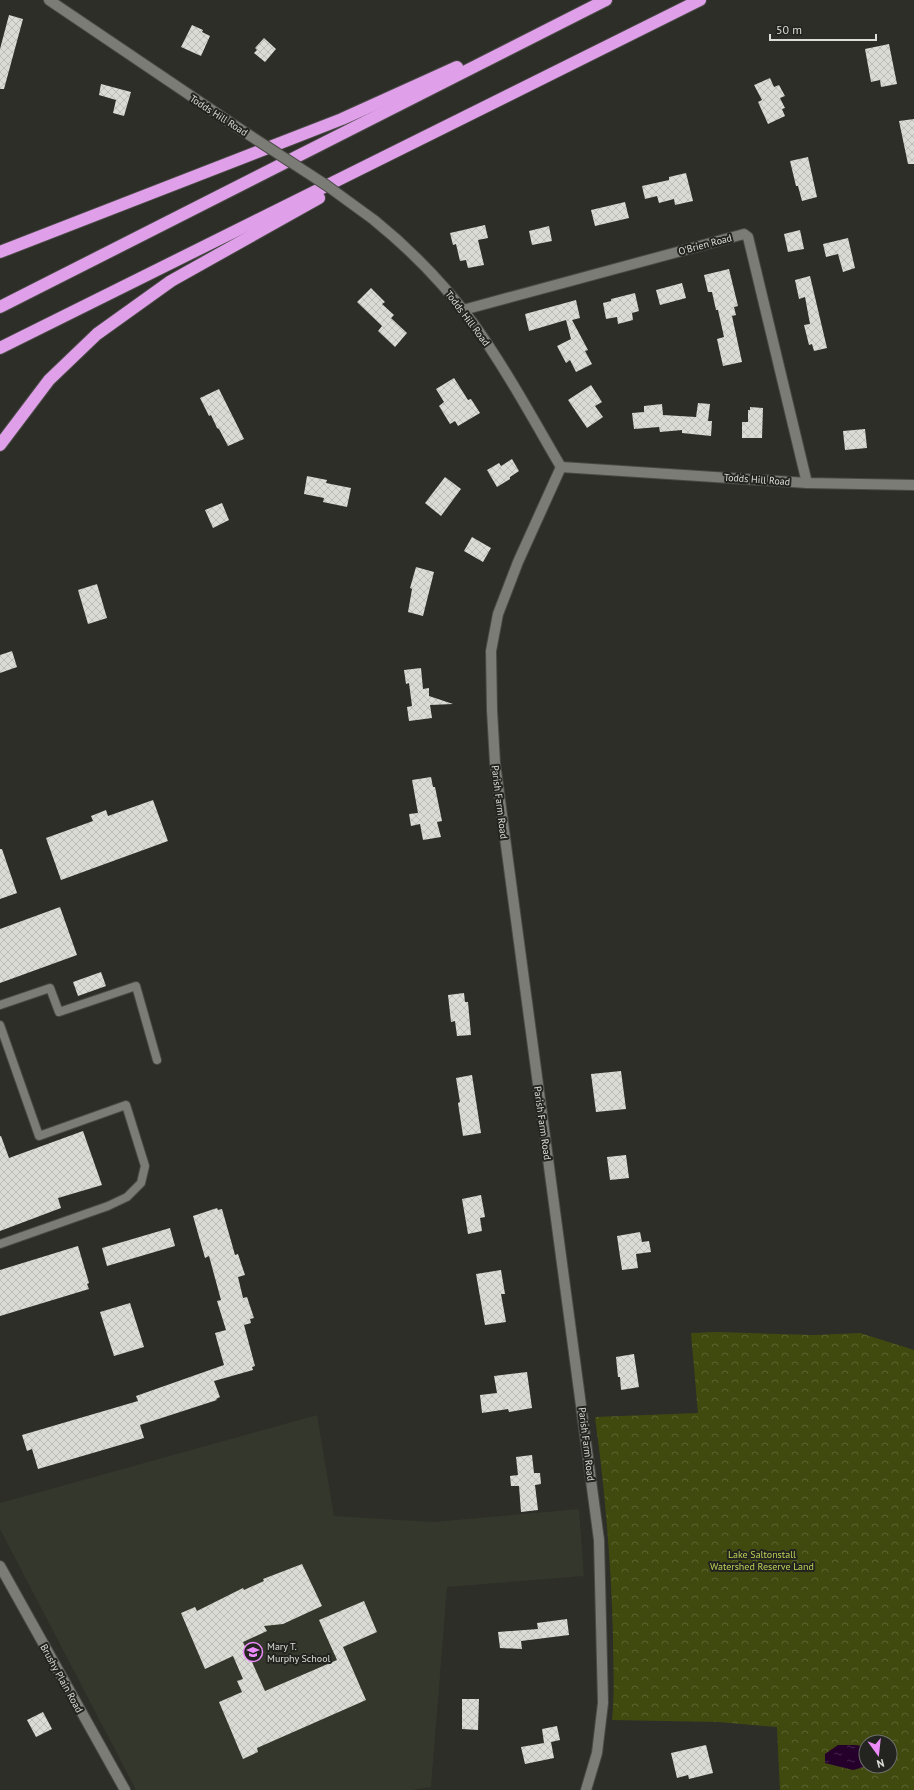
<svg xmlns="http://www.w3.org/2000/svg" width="914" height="1790" viewBox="0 0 914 1790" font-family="'PT Sans',sans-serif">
  <defs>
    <pattern id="park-crowns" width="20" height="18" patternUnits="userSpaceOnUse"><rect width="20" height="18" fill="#414a0e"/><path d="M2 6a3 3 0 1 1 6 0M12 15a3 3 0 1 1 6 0" fill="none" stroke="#5c6430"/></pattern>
    <pattern id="water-ripples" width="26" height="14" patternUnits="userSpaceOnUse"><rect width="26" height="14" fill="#25002b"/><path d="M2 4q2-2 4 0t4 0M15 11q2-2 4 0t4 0" fill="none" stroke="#442549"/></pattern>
    <pattern id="building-cross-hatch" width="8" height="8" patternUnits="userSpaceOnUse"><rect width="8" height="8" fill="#dadbd4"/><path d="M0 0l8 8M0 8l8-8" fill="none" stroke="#bcbcb7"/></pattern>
  </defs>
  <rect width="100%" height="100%" fill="#2d2e28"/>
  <path fill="#34372b" d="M317 1415 334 1516 433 1522 579 1509 584 1576 447 1587 431 1787 412 1790H136L0 1529V1503Z"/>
  <path fill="url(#park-crowns)" fill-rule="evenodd" d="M717 1332 814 1335 860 1333 914 1350V1790H780L777 1727 719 1722 612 1720C615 1692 613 1664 613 1635 611 1562 605 1490 595 1417L698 1413 691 1333ZM866 1742H890V1766H866Z"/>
  <path fill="url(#water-ripples)" d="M838 1745H856L866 1747V1766H868L853 1770 825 1763V1754Z"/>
  <g fill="url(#building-cross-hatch)">
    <path d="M9 15 23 19 4 89H0V49Z"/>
    <path d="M192 25 203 30 202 32 210 36 201 56 181 47Z"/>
    <path d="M264 38 276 49 265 62 254 53 257 50 255 48Z"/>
    <path d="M889 44 897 84 881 87 880 80 871 82 865 49Z"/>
    <path d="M770 78 774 87 779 85 785 96 780 98 785 108 782 109 785 116 768 124 758 102 762 100 754 85Z"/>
    <path d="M101 84 131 92 124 116 113 113 116 100 99 95Z"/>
    <path d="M914 119V164H908L899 121Z"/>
    <path d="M808 157 817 197 802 201 798 186H796L790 161Z"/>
    <path d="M686 173 693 201 675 205 674 199 659 203 657 196 645 199 642 186 669 180V177Z"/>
    <path d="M625 202 629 218 595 226 591 210Z"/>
    <path d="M485 225 488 238 478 240 484 265 468 268 466 260 460 261 456 244 453 245 450 233Z"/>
    <path d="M549 226 552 241 532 245 529 231Z"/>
    <path d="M800 230 804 249 788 252 784 234Z"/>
    <path d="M848 238 855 268 843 272 838 254 826 257 823 244Z"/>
    <path d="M729 269 738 306 734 307 736 315 732 316 742 362 723 366 717 339 724 337 718 310H716L712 292H708L704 275Z"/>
    <path d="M810 276 827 348 814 351 812 344 809 345 804 325 810 324 805 297 799 299 795 280Z"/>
    <path d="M682 283 686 298 660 305 656 290Z"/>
    <path d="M371 288 385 302 382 304 394 315 391 318 407 333 395 347 378 331 382 326 357 302Z"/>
    <path d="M635 293 639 311 632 313 633 320 618 324 617 317 606 319 603 303 611 301V299Z"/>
    <path d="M576 300 580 318 572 320 588 350 585 351 592 364 576 372 570 360 566 363 557 346 571 339 566 320 529 331 525 314Z"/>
    <path d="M454 378 468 400 471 399 480 413 458 426 455 421 450 424 439 406 444 402 436 389Z"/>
    <path d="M591 385 602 402 595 406 603 417 587 428 568 400Z"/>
    <path d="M219 389 244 439 228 446 219 429 217 428 211 415 209 416 200 398Z"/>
    <path d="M698 403 710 404 708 421H712L711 436 682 433V430L660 432 659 427 634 429 632 413 644 412V406L662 404 663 415 696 417Z"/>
    <path d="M750 407 763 408 762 438H742V422H748V410H750Z"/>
    <path d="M865 429 867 448 845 450 843 431Z"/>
    <path d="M512 459 519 471 510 477V479L497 487 487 470 499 463 501 466Z"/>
    <path d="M307 476 327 480 326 483 351 488 347 507 323 502 324 498 304 494Z"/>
    <path d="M445 477 461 489 441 516 425 503Z"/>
    <path d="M222 503 229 520 213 528 205 510Z"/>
    <path d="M472 537 491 548 483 562 464 551Z"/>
    <path d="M416 567 434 572 423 616 408 612 412 589 410 588Z"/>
    <path d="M97 584 107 618 88 624 78 590Z"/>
    <path d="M12 651 17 667 0 673V655Z"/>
    <path d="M421 668 423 689 429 688V696L453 704 430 705 432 718 409 721 407 707 412 706 409 683 406 684 404 670Z"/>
    <path d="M431 777 433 787H435L442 821 437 822 441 837 423 840 420 824 411 826 409 814 418 813 412 780Z"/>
    <path d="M153 800 168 841 61 880 46 838 93 821 91 816 106 810 108 816Z"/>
    <path d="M0 849H2L17 893 0 899Z"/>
    <path d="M60 907 77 955 0 983V929Z"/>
    <path d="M101 972 106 986 78 996 73 982Z"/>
    <path d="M464 993 465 1002H468L471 1035 457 1036 455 1021 451 1022 448 995Z"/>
    <path d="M621 1071 626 1109 596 1112 591 1074Z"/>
    <path d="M472 1075 481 1133 463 1136 458 1103 460 1102 456 1078Z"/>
    <path d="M83 1131 102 1185 58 1198 61 1208 0 1231V1136H1L9 1158Z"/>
    <path d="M626 1155 629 1178 610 1180 607 1157Z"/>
    <path d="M481 1195 485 1217 480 1218 482 1231 468 1234 462 1199Z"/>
    <path d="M217 1208 218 1210 222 1209 235 1255 238 1254 245 1275 238 1277 243 1298 247 1297 254 1318 250 1319 251 1323 244 1325 255 1366 252 1367 253 1370 214 1381 220 1397 216 1399 217 1400 140 1425 144 1438 38 1469 32 1449 27 1451 22 1435 138 1401 136 1396 224 1365 215 1333 226 1330 217 1301 221 1300 209 1256 205 1258 193 1216Z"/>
    <path d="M170 1228 175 1246 107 1266 102 1248Z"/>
    <path d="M640 1232 642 1242 649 1241 651 1252 636 1254 638 1268 622 1270 617 1236Z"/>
    <path d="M78 1246 89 1283 87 1284 89 1289 0 1316V1270Z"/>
    <path d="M501 1270 505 1294H501L506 1322 485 1325 476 1274Z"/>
    <path d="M130 1303 144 1347 114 1356 100 1312Z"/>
    <path d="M634 1354 639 1387 621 1390 620 1377H618L616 1357Z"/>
    <path d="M527 1372 532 1408 509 1412 508 1409 482 1413 480 1395 497 1393 494 1376Z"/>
    <path d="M532 1455 534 1473H540L541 1484 535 1485 538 1510 521 1512 519 1486H511L510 1476 518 1475 516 1457Z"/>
    <path d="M302 1564 322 1606 283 1624 264 1626 267 1631 243 1642 265 1691 337 1660 319 1620 364 1601 377 1632 343 1647 366 1700 257 1748 258 1752 243 1759 219 1702 242 1692 237 1681 243 1679 233 1656 205 1669 181 1613 195 1607 197 1611 243 1588 244 1590 264 1581 263 1579Z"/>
    <path d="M567 1619 569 1635 521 1641 522 1649 500 1648 498 1632 538 1629 537 1623Z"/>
    <path d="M462 1699H479L478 1730 462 1729Z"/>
    <path d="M43 1712 52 1729 36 1737 27 1720Z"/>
    <path d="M557 1726 560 1740 551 1742 554 1758 525 1764 521 1747 544 1743 542 1729Z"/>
    <path d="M706 1745 713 1773 689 1779 688 1775 677 1778 671 1753Z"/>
  </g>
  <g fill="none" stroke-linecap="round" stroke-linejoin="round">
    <g stroke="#494a45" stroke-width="10">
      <g id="lane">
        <path d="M0 1005 50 988 59 1012 136 986 157 1060"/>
        <path d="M0 1025 39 1136 126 1105 145 1166 141 1183 127 1197 108 1206 0 1244"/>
      </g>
    </g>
    <g stroke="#494a45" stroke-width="12">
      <g id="street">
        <path d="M49 0 240 129"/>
        <path d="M374 220C411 250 445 285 473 323 506 369 533 419 561 467"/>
        <path d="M463 310 744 234 748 237 807 483"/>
        <path d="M561 467 518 562 498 614 491 651 492 710 495 763 599 1540 603 1703 597 1753 586 1790"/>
        <path d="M561 467 807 483 914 485"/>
      </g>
    </g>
    <g stroke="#494a45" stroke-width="12">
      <path id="secondary" d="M0 1566 125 1790"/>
    </g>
    <g stroke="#494a45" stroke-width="14">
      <g id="highway">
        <path d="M0 252 342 119 457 67"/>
        <path d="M0 307 606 0"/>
        <path d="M0 348 700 0"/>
        <path d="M0 445 49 380 97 334 171 281 319 198"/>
      </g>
    </g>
    <use href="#lane" stroke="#7b7c76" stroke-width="8"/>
    <use href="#street" stroke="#7b7c76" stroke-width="10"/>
    <use href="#secondary" stroke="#7b7c76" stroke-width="10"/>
    <use href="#highway" stroke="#df9fe9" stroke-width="12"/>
    <g stroke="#494a45" stroke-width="12" stroke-linecap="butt">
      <path id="street-bridge" d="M240 129 326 185 374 220"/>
    </g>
    <use href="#street-bridge" stroke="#7b7c76" stroke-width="10"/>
  </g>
  <defs>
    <g id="school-ring" transform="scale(1)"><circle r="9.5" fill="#23241f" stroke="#ec8cfa" stroke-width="1.5"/><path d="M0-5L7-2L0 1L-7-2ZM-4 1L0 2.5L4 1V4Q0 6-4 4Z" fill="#ec8cfa"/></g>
  </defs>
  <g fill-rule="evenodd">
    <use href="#school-ring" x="253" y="1652"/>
  </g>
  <g text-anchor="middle" stroke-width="4" stroke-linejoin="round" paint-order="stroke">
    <g font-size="10" fill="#ddddda" stroke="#23241f">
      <text transform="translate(219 115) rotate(33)" y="4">Todds Hill Road</text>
      <text transform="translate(705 244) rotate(-15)" y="4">O'Brien Road</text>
      <text transform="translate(468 318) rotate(53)" y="4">Todds Hill Road</text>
      <text transform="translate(757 479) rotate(4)" y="4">Todds Hill Road</text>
      <text transform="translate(500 802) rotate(83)" y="4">Parish Farm Road</text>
      <text transform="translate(543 1123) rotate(82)" y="4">Parish Farm Road</text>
      <text transform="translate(587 1444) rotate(83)" y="4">Parish Farm Road</text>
      <text transform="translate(62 1678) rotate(61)" y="4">Brushy Plain Road</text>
    </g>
    <g font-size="10" fill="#bcd055" stroke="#23241f">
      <text x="762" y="1558">Lake Saltonstall<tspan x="762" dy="12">Watershed Reserve Land</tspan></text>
    </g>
    <g font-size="10" fill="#ddddda" stroke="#23241f" text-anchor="start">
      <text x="267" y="1650">Mary T.<tspan x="267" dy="12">Murphy School</tspan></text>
    </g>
  </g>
  <g transform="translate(878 1754) rotate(165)"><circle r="19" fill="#23241f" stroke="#6d6e6a"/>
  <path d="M0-3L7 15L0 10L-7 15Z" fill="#ec8cfa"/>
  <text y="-6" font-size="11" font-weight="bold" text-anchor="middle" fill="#ddddda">N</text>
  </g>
  <path d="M770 34v6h106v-6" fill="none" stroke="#ddddda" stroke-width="2"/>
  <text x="776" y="34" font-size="12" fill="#ddddda" stroke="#23241f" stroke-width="3" paint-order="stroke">50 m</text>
</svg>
